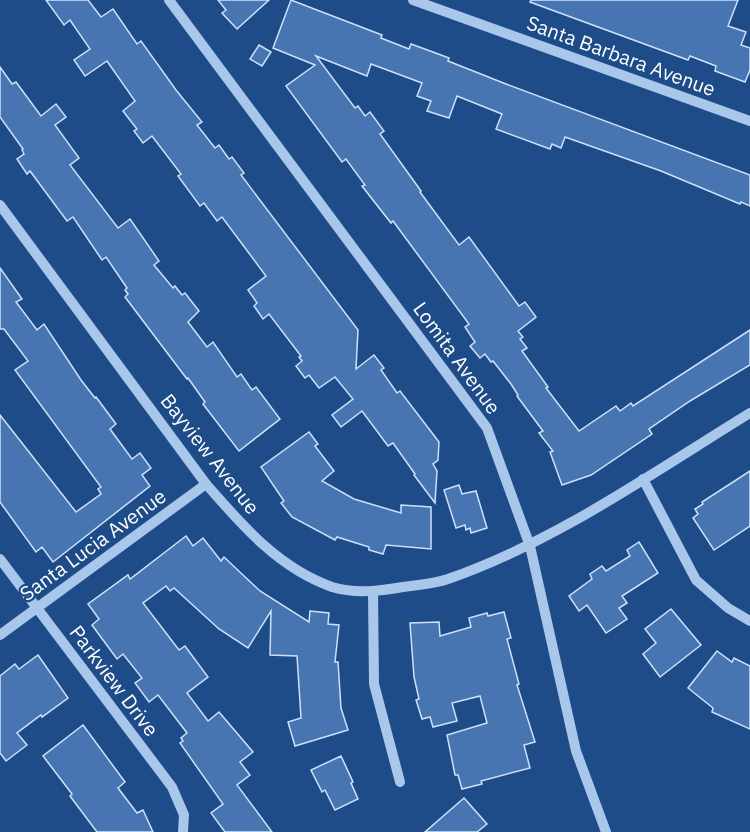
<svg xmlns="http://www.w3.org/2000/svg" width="750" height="832" viewBox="0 0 750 832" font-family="'IBM Plex Sans',sans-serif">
  <rect width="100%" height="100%" fill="#1e4c88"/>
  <g fill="#4775b1" stroke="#cee1f8" stroke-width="1.5">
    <path d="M46 0H88L101 17 113 9 137 44 141 41 176 90 202 122 197 125 215 148 219 145 229 159 232 157 244 173 241 175 358 330 356 369 374 355 384 368 381 370 397 393 400 391 439 442 438 460 433 464 437 471 435 503 414 475 415 474 393 443 388 446 362 411 341 427 332 415 353 399 335 377 319 388 309 375 305 378 296 366 302 361 299 357 301 356 269 314 263 319 254 306 257 303 248 290 266 276 222 217 217 221 204 203 200 206 178 176 181 174 152 136 143 143 134 131 137 129 123 111 135 101 107 61 85 76 74 60 90 49 70 20 64 25Z"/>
    <path d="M218 0H269L237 29 222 13 226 10Z"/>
    <path d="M291 0 382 35 381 38 409 49 411 44 433 52 449 58 448 61 506 84 750 175V206L741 202 740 204 661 171 565 137 561 148 552 144 550 149 496 129 502 114 457 96 449 118 427 111 431 101 417 96 422 83 371 64 367 76 316 56 355 108 358 106 365 116 370 112 384 131 380 134 421 191 420 192 459 245 469 237 519 306 525 302 536 317 518 331 523 337 520 339 527 348 522 351 548 387 546 388 579 431 616 406 620 411 631 403 633 406 750 330V365L690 401 649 429 652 434 591 475 562 485 550 452 553 451 539 433 543 431 517 396 518 395 511 384 493 361 491 362 485 354 480 358 470 346 475 342 465 327 469 324 393 221 391 223 362 186 365 185 346 159 342 162 286 86 315 65 273 48Z"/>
    <path d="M531 0H738L728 26 746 32 741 45 750 48V70L745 82 715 71 716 66 690 56 688 60 530 2Z"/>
    <path d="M259 45 271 52 262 66 250 59Z"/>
    <path d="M0 67 12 84 16 82 41 116 56 104 66 117 55 125 79 158 70 165 118 228 130 219 159 261 154 265 173 288 175 286 182 295 185 293 199 311 188 322 207 347 213 342 237 377 241 374 252 390 256 387 280 419 239 451 203 404 205 402 188 378 187 379 125 297 128 294 125 290 127 288 106 257 102 260 73 217 67 221 30 171 27 174 17 159 24 154 22 150 23 149 0 117Z"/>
    <path d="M0 268 22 299 16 302 37 330 44 324 81 380 95 398 96 397 116 424 110 429 132 459 140 453 151 468 142 475 150 486 53 562 42 547 36 552 0 502V415L76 512 101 494 98 489 101 487 15 370 28 361 4 329H0Z"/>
    <path d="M309 432 318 444 315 446 334 471 322 481 354 499 401 513V505L431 507V549L386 545 383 554 369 550V547L337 537 335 540 292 517 281 503 284 501 261 467Z"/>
    <path d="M750 471V526L714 550 693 518 698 514 695 509 703 504 702 502Z"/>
    <path d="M459 485 462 494 476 491 487 528 471 533 470 528 466 530 465 525 456 528 444 490Z"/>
    <path d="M186 536 193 546 203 538 221 561 224 557 260 591 309 622 310 611 329 613 328 624 339 625 335 662H338L341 708 348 730 295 746 288 722 301 718 297 656 270 655 271 611 248 648 219 629 174 588 170 591 166 586 143 603 179 650 185 646 208 677 187 693 208 721 219 712 253 752 240 762 250 775 237 785 272 832H225L211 813 223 804 180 743 183 741 181 738 187 733 158 695 149 702 135 683 142 678 123 654 117 659 92 625 99 619 88 604 128 575 130 579Z"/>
    <path d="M639 542 658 573 622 596 627 603 619 608 627 619 606 633 587 605 579 611 569 596 592 579 590 574 602 566 606 571 630 556 627 550Z"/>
    <path d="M671 609 701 645 660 677 643 654 656 643 645 629Z"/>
    <path d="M504 612 511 638 507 639 519 684 517 685 535 742 524 745 530 768 481 781 482 784 462 789 458 775H455L447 735 487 723 480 696 452 703 457 721 433 727 430 717 422 719 416 700 419 699 414 677 410 623 439 622 440 636 471 627 469 618 487 613 488 616Z"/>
    <path d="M717 651 732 662 734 658 750 666V729L712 712 713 708 688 688Z"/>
    <path d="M38 655 68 698 42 717 41 715 17 733 27 745 6 761 0 753V676L15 664 19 669Z"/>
    <path d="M83 725 125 782 118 788 137 813 143 810 153 832H97L70 796 72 794 43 756Z"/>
    <path d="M341 756 353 782 351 783 358 799 335 810 325 790 322 792 311 770Z"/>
    <path d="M464 798 487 824 477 832H425Z"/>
  </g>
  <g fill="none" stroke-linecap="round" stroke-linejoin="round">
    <g stroke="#a9c6eb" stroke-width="10">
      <path d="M169 0 487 428 530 546 576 751 606 832"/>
      <path d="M413 0 750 121"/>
      <path d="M0 205 206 484C242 525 278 568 332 587 355 594 380 591 403 587 418 585 434 584 448 579 555 542 654 472 750 413"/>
      <path d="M643 479 696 580 728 608 750 621"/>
      <path d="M0 559 172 787 184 815 183 832"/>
      <path d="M373 593 374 684 400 782"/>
      <path d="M0 635 206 484"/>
    </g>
  </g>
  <g text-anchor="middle" stroke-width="4.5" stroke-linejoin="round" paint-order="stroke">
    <g font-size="20" fill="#fff" stroke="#1e4c88">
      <text transform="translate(621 56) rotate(20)" y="7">Santa Barbara Avenue</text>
      <text transform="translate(457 358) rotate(54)" y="7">Lomita Avenue</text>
      <text transform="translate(210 454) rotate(52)" y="7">Bayview Avenue</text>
      <text transform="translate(93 545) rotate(-36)" y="7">Santa Lucia Avenue</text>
      <text transform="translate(114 681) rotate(53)" y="7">Parkview Drive</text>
    </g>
  </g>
</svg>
